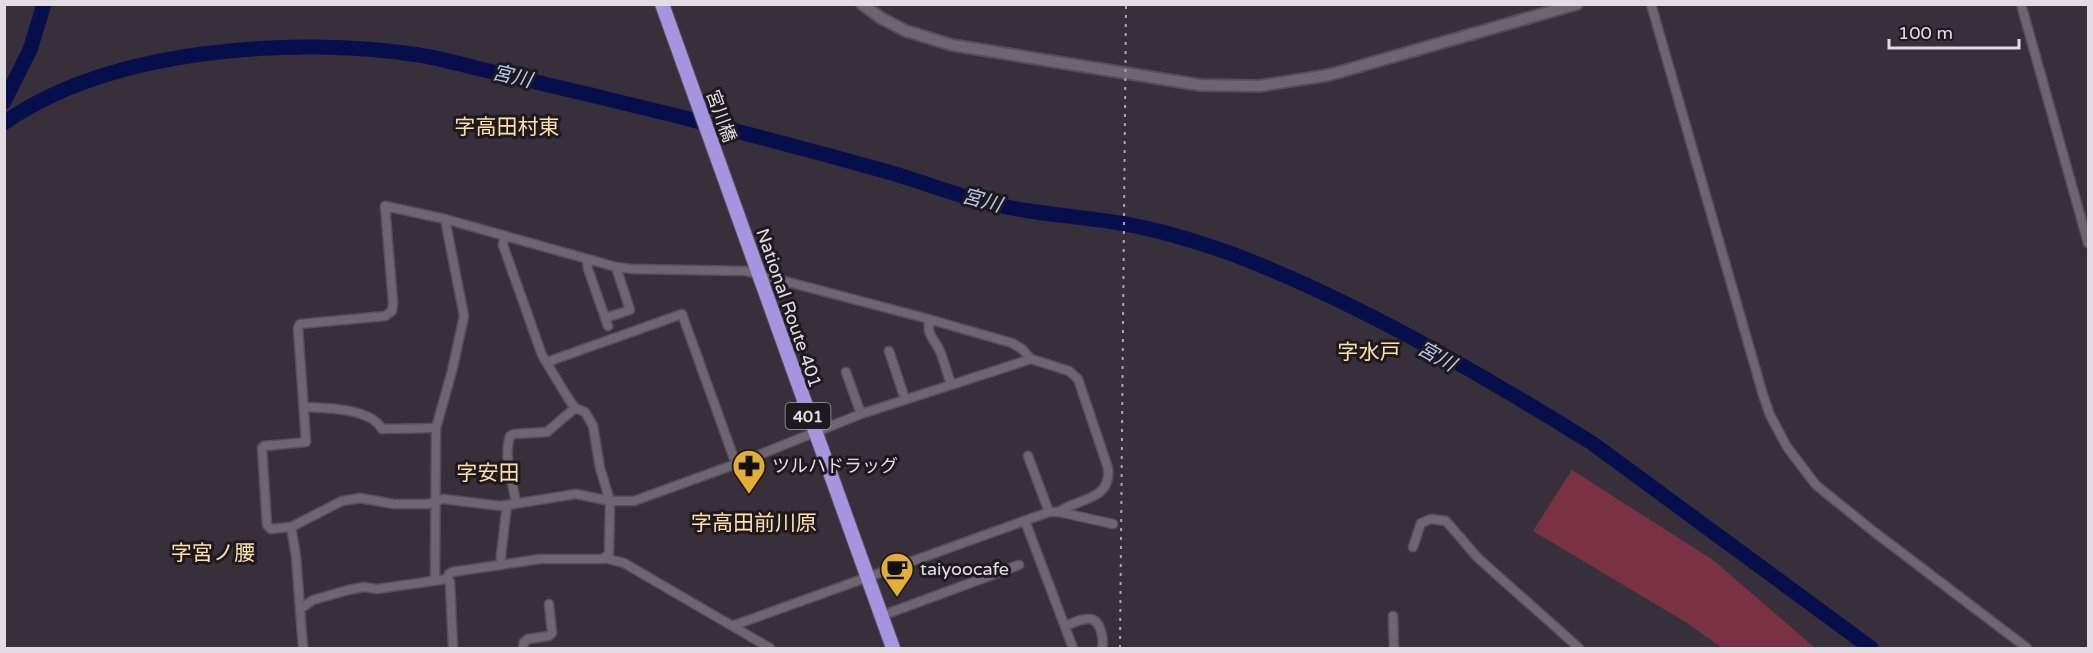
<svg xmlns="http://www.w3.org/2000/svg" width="2093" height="653" viewBox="0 0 2093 653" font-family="'Varela Round','Noto Sans JP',sans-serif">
  <rect width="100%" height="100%" fill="#37303a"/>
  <path fill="#793243" d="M1572 470 1713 560 1814 647 1813 648H1722L1687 623 1533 531Z"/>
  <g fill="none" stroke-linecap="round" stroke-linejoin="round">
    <g stroke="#060f4b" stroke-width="15">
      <path d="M4 102 30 50 44 4"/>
      <path d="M4 123C110 48 294 36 419 55 438 58 457 63 476 68 515 77 553 86 591 95 692 119 792 145 892 173 922 182 951 193 981 201 1024 213 1069 215 1113 222 1155 228 1196 241 1235 255 1357 302 1481 374 1592 443L1871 648"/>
    </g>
    <g stroke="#564f57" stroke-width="11">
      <g id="minor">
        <path d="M1651 4 1763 395 1770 415 1787 447 1816 485 1873 531 2027 648"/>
        <path d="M2021 4 2088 243"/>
        <path d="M587 259 588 269 608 326"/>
        <path d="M605 318 630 310 616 267"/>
        <path d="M930 320C925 333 935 340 940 351 944 361 947 373 951 384"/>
        <path d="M889 351 905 399"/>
        <path d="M547 362 682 314 736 464"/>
        <path d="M846 372 861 414"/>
        <path d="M305 407C326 408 370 408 382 429L436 428"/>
        <path d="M1028 456 1049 512"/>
        <path d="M516 503C513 483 503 456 510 436L514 434 547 432 575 408"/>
        <path d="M1025 521 1073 648"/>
        <path d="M291 527 271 529 267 525 262 448 264 446 306 442 298 328 300 324 385 316 392 311 393 302 385 206 445 219 616 267 632 269 746 271 921 317 1012 343 1022 349 1031 359"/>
        <path d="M1413 547 1421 523 1431 519 1446 521 1478 558 1579 648"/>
        <path d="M604 558 624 563 770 648"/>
        <path d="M501 565V555L507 505"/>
        <path d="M447 579 449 574 452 572 540 559H603L609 554 610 501 600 468 593 426 585 412 575 408 568 398 542 355 503 245 505 236"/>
        <path d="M435 580 436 428 452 371 464 316 445 219"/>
        <path d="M300 609 313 600 348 590 364 587 377 589 447 579 450 582 453 648"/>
        <path d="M881 616 1019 565"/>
        <path d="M1393 616 1394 648"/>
        <path d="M732 626 1049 512H1059L1113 524"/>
        <path d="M1065 626C1073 623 1081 618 1090 619 1101 620 1104 640 1102 648"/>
        <path d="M303 648 296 556 291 527 342 501 360 498 394 504H428L443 499 501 506 576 494 610 501H634L736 464 861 414 1031 359 1069 371 1078 379 1108 468C1112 501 1077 498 1059 512"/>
        <path d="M523 648 524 642 528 639 549 636 552 633 549 604"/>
      </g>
    </g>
    <g stroke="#564f57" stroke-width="14">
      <path id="tertiary" d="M862 4 881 18 906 31 952 45 1200 85 1259 86 1329 75 1577 4"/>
    </g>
    <g stroke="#564f57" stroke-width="16">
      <path id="trunk" d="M662 4 893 648"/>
    </g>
    <use href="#minor" stroke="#6d6570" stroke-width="8"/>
    <use href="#tertiary" stroke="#6d6570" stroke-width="10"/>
    <use href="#trunk" stroke="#a594df" stroke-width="14"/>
    <path stroke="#aca7ae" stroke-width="2" stroke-dasharray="3 6" stroke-linecap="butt" d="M1120 648 1126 4"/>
  </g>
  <defs>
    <g id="pharmacy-pin" transform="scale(1.725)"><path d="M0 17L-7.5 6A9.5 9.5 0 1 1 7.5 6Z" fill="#e4ae35" stroke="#1d191e"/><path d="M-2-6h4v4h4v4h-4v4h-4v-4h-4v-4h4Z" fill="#111"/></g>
    <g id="cafe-pin" transform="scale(1.725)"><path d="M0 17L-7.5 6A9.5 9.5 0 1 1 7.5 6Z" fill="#e4ae35" stroke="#1d191e"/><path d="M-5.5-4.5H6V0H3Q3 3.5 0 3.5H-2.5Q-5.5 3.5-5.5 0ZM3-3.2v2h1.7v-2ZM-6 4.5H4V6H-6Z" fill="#111"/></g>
  </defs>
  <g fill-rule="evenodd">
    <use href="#pharmacy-pin" x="749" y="466"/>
    <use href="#cafe-pin" x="897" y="569"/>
  </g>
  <g text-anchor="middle" stroke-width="6" stroke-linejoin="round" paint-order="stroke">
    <rect fill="#1d191e" stroke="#a7a2a8" stroke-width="1.5" x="785.5" y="403" width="45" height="26" rx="4.5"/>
    <g font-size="16" font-weight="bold" fill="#e2dde3">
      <text x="808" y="422">401</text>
    </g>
    <g font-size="18" fill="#e2dde3" stroke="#1d191e">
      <text transform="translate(721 116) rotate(70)" y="6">宮川橋</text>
      <text transform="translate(789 308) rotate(71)" y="6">National Route 401</text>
    </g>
    <g font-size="18" fill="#e2dde3" stroke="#1d191e" text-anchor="start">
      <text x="772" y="472">ツルハドラッグ</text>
      <text x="920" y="575">taiyoocafe</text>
    </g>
    <g font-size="20" font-style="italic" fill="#b8c7ed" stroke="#1d191e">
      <text transform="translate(512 76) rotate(13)" y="7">宮川</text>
      <text transform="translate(982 200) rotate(15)" y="7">宮川</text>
      <text transform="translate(1437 356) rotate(29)" y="7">宮川</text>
    </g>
    <g font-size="21" fill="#fee0a7" stroke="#1d191e">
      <text x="507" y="134">字高田村東</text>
      <text x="1369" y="359">字水戸</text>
      <text x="488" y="480">字安田</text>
      <text x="754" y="530">字高田前川原</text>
      <text x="213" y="560">字宮ノ腰</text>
    </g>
  </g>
  <rect width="2093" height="653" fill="none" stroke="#e2dde3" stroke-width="12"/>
  <path d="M1889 39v9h130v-9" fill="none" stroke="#e2dde3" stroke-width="3"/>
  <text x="1898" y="39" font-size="18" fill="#e2dde3" stroke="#1d191e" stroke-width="4.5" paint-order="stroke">100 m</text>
</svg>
